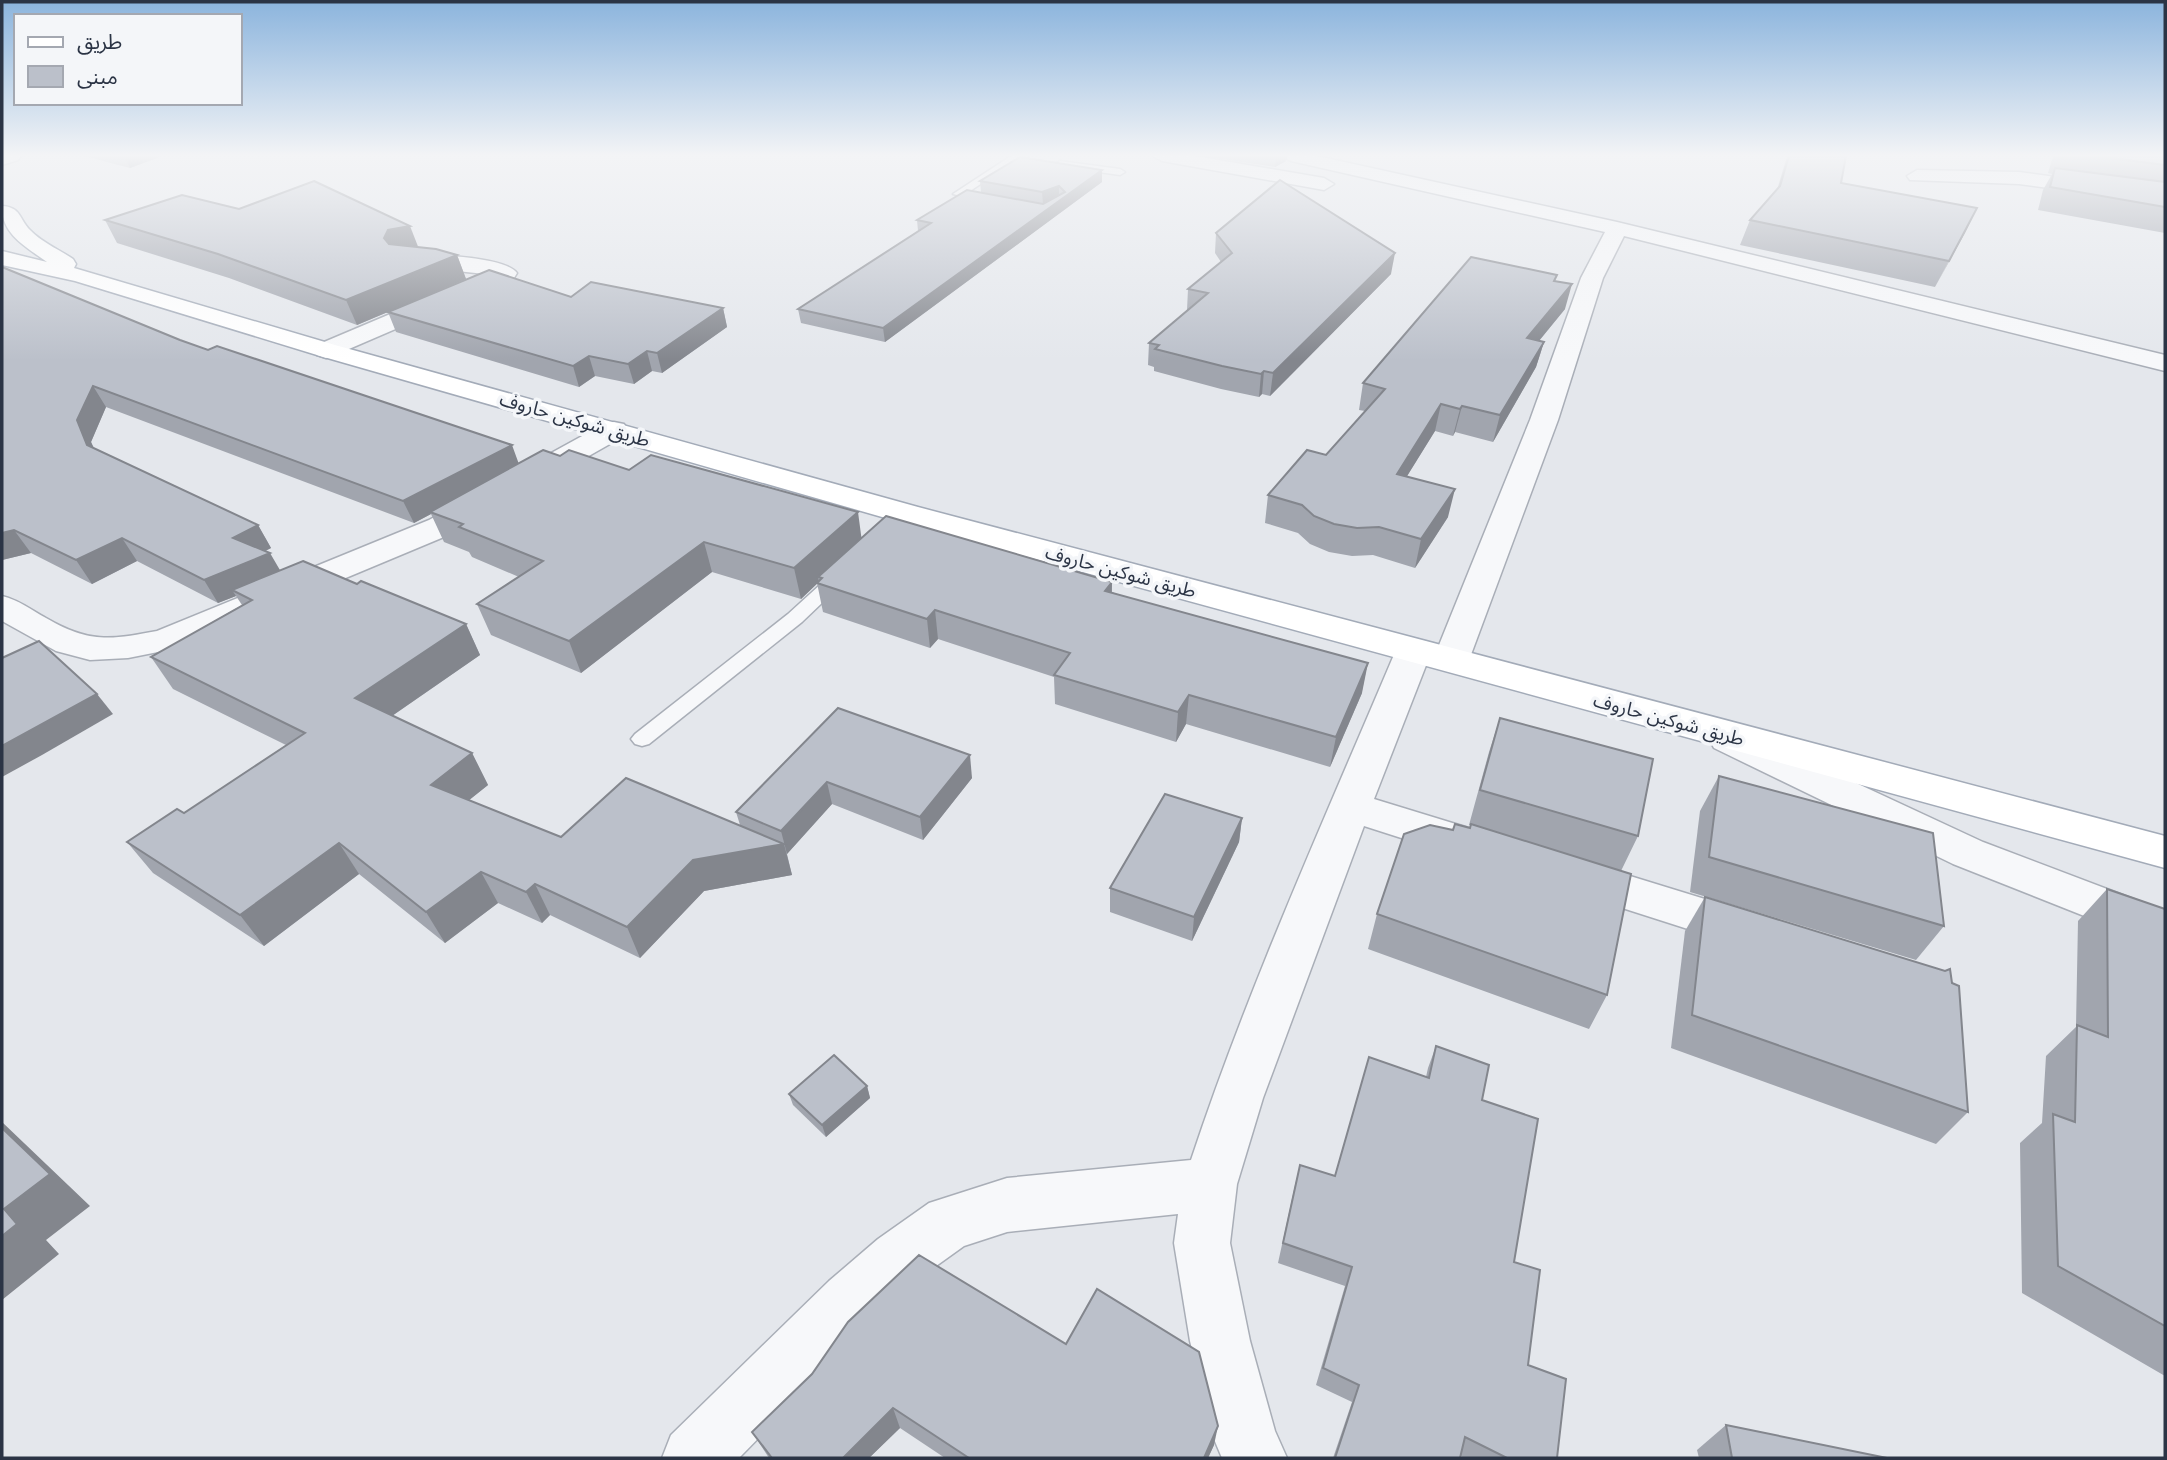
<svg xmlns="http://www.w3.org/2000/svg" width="2167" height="1460" viewBox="0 0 2167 1460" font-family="Arial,'Noto Sans Arabic',sans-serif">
  <rect width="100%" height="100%" fill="#e4e7ec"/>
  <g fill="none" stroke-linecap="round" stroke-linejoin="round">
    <g stroke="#a9aeb7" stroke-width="3">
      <g id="service">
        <path d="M1011 156H1023L967 193 989 199V203L953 194Z"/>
        <path d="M1060 161 1120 169 1125 172 1120 175 1056 166 1055 164Z"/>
        <path d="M839 572 848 577 845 581 802 622 649 744 642 746 635 744 631 739 635 734 788 614 833 573Z"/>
      </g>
    </g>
    <g stroke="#a9aeb7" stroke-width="3">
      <g id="minor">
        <path d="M2 156H21L18 160 2 165Z"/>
        <path d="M1153 156H1195L1324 178 1334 184 1324 190 1162 161Z"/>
        <path d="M1282 156H1317L1617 222 2165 355V371L1624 236 1603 278 1558 420 1469 660 1464 668 1451 672 1438 668 1433 660 1530 420 1581 278 1605 232 1291 161Z"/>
        <path d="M1917 170 2019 172 2165 192V204L2019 184 1910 180 1907 176Z"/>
        <path d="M408 253C430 255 505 256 517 273L514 278 335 355 326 358 317 355 313 350 317 345 485 274 400 265 397 260 400 255Z"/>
        <path d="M614 422 624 424 628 430 624 436 451 534 178 648 128 658 90 660 56 651 2 621V596C19 600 31 610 46 618 89 643 110 640 157 631L429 520 604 424Z"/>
        <path d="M1414 639 1427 642 1432 650 1374 799 1485 833 1491 844 1485 855 1470 860 1364 826 1263 1098 1237 1184 1230 1243 1250 1341 1275 1431 1287 1458H1222L1214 1439 1190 1341 1174 1243 1178 1214 1007 1232 964 1246 918 1279 871 1323 739 1458H662L671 1435 829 1281 878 1239 929 1203 1007 1178 1191 1160C1249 985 1325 818 1396 650L1401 642Z"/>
        <path d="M1728 726 1742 730 1983 842 2165 911V948L1953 864 1714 748 1709 739 1714 730Z"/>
        <path d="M1578 860 1760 916 1767 929 1760 942 1744 947 1563 889 1556 877 1563 865Z"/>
      </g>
    </g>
    <g stroke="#a3abb8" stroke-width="3">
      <path id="primary" d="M2 206C21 207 19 219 30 230 41 242 60 250 73 259L76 264 74 268 335 345 918 507 2165 836V868L896 521 317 355 75 281 2 265V251L47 262C26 247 1 234 2 206Z"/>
    </g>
    <use href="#service" fill="#f7f8fa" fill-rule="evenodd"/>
    <use href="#minor" fill="#f7f8fa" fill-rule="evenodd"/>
    <use href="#primary" fill="#fff" fill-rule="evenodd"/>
  </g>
  <g fill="#a1a5ae">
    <path d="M84 156H162L130 168Z"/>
    <path d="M1201 156H1287L1286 161 1275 167Z"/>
    <path d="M1787 156H1846L1841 183 1977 208 1935 287 1740 245 1750 220 1777 190Z"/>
    <path d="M2053 156H2165V233L2038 210 2043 190 2052 174 2048 173Z"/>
    <path d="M1102 170V182L885 342 801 323 798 309 918 231 917 220 981 192 980 181Z"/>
    <path d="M239 209 457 255 466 279 357 325 229 278 117 243 105 220Z"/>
    <path d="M1216 233 1391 274 1270 396 1262 394 1259 397 1221 389 1154 371V367L1148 365 1149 343 1187 310 1188 289 1221 262 1215 253Z"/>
    <path d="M2 267 180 340 518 463 560 456 629 470 862 537 1112 582V592L1362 693 1330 767 1186 724 1176 742 1055 704 1054 677 938 639 930 648 823 612 817 583 801 599 712 572 581 673 491 635 477 604 519 577 472 557 469 552 444 542 431 514 414 523 106 407 91 442 94 448 258 525 271 548 265 551 280 571 357 584 466 624 480 655 392 716 472 753 488 785 469 800 561 837 740 825 736 812 838 708 972 778 923 840 832 804 787 854 792 875 704 891 640 958 550 915 542 923 498 903 445 943 359 874 264 946 153 873 127 842 184 813 286 745 173 689 151 657 242 605 236 596 218 603 137 561 92 584 31 553 2 560Z"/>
    <path d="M1555 281 1565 309 1539 341 1544 342 1536 367 1493 442 1455 432 1453 436 1435 431 1407 476 1448 517 1415 568 1373 555 1352 556 1329 552 1310 544 1298 533 1265 523 1268 495 1326 455 1365 411 1359 410 1363 383Z"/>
    <path d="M571 297 723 308 727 327 662 373 652 371 634 384 595 376 579 387 396 332 388 312Z"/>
    <path d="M1500 718 1638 836 1621 871 1607 995 1589 1029 1368 949 1377 914 1453 830 1470 828V825H1469L1489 752Z"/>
    <path d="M1719 776 1944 926 1916 960 1690 892 1700 811Z"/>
    <path d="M1242 818 1239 842 1192 941 1110 912V888Z"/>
    <path d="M2107 889 2165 909V1376L2022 1293 2020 1143 2042 1123 2046 1056 2076 1027 2078 921Z"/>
    <path d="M1705 897 1968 1112 1936 1144 1671 1048 1685 931Z"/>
    <path d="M1436 1046 1482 1100 1514 1262 1528 1365 1557 1458H1465L1460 1456V1458H1333L1352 1402 1316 1385 1345 1286 1278 1263 1295 1185 1300 1165 1335 1176 1369 1057 1426 1077 1428 1068Z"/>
    <path d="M867 1086 870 1098 826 1137 793 1105 789 1094Z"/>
    <path d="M812 1374 1214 1445 1208 1458H945L900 1428 869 1458H769L752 1432Z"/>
    <path d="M1726 1425 1887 1458H1699L1697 1450Z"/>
  </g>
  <g fill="#83868d">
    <path d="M124 156H162L130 168Z"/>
    <path d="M1277 156H1287L1286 161 1275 167Z"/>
    <path d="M1102 170V182L885 342 883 328Z"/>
    <path d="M1059 186V199L1043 204 1042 192Z"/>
    <path d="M1977 208 1965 233 1935 287 1949 261Z"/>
    <path d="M410 226 419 249 397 254 384 238 388 230Z"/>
    <path d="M1395 253 1391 274 1270 396 1273 373Z"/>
    <path d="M457 255 466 279 357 325 346 300Z"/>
    <path d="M1572 284 1565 309 1520 364 1527 338Z"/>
    <path d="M723 308 727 327 662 373 657 353Z"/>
    <path d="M1544 342 1536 367 1493 442 1500 415Z"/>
    <path d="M647 351 652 371 634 384 628 364Z"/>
    <path d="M589 356 595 376 579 387 573 366Z"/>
    <path d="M1264 371 1262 394 1259 397 1261 374Z"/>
    <path d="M93 386 106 407 91 442 102 467 87 445 77 420Z"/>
    <path d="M1441 404 1435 431 1391 502 1397 474Z"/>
    <path d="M1462 406 1455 432 1453 436 1460 409Z"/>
    <path d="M512 445 520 467 430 512 431 514 414 523 403 501Z"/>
    <path d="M1455 489 1448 517 1415 568 1421 539Z"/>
    <path d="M858 512 862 542 818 577 819 582 801 599 794 568Z"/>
    <path d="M258 525 271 548 246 561 233 538Z"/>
    <path d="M14 530 31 553 2 560V533Z"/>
    <path d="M122 538 137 561 92 584 76 560Z"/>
    <path d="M704 542 712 572 581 673 569 641Z"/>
    <path d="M270 553 284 577 232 590 236 596 218 603 204 580Z"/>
    <path d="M1112 582 1111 611 1105 591Z"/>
    <path d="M935 610 938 639 930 648 927 619Z"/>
    <path d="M466 624 480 655 373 729 355 698Z"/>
    <path d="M1368 663 1362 693 1330 767 1336 737Z"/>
    <path d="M97 694 113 714 42 755 2 777V746Z"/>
    <path d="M1189 695 1186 724 1176 742 1178 712Z"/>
    <path d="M472 753 488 785 448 817 431 785Z"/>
    <path d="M970 755 972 778 923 840 920 817Z"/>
    <path d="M827 782 832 804 787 854 781 831Z"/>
    <path d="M1242 818 1239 842 1192 941 1194 917Z"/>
    <path d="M339 843 359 874 264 946 240 915Z"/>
    <path d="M784 844 792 875 704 891 640 958 627 927 693 860Z"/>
    <path d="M481 872 498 903 445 943 426 912Z"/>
    <path d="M535 884 550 915 542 923 526 892Z"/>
    <path d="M867 1086 870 1098 826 1137 822 1125Z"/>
    <path d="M2 1122 90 1206 46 1240 59 1254 2 1300V1236L4 1209Z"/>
    <path d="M893 1408 900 1428 869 1458H843Z"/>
    <path d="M1218 1426 1214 1445 1208 1458H1204Z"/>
  </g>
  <g fill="#bbc0ca" stroke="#83868d" stroke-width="2">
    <path d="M1789 156H1846L1841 183 1977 208 1949 261 1750 220 1780 186Z"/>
    <path d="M2096 156H2165V165Z"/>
    <path d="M1020 157 1102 170 883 328 798 309 931 223 917 220 967 190 1043 204 1065 192 1059 186 1042 192 980 181Z"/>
    <path d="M2055 168 2165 182V207L2050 187Z"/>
    <path d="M1280 180 1395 253 1273 373 1264 371 1261 374 1222 366 1155 349 1159 345 1149 343 1208 293 1188 289 1232 253 1216 233Z"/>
    <path d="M314 181 410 226 388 230 384 238 389 244 436 249 457 255 346 300 218 254 105 220 182 195 239 209Z"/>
    <path d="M1471 257 1557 275 1554 281 1572 284 1527 338 1544 342 1500 415 1462 406 1460 409 1441 404 1397 474 1455 489 1421 539 1379 527 1357 528 1334 524 1314 516 1302 505 1268 495 1307 450 1326 455 1385 389 1363 383Z"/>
    <path d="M2 267 180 340 208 350 217 346 512 445 403 501 93 386 77 420 87 445 258 525 233 538 270 553 204 580 122 538 76 560 14 530 2 533Z"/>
    <path d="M489 270 571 297 591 282 723 308 657 353 647 351 628 364 589 356 573 366 388 312Z"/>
    <path d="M543 450 560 456 569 450 629 470 651 455 858 512 794 568 704 542 569 641 477 604 543 561 459 527 463 524 430 512Z"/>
    <path d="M886 516 1112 582 1105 591 1368 663 1336 737 1189 695 1178 712 1054 675 1070 653 935 610 927 619 817 583 822 578 818 577Z"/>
    <path d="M303 561 357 584 361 581 466 624 355 698 472 753 431 785 561 837 626 778 784 844 693 860 627 927 535 884 526 892 481 872 426 912 339 843 240 915 127 842 177 809 184 813 305 733 151 657 252 600 232 590Z"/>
    <path d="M39 641 97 694 2 746V658Z"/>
    <path d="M838 708 970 755 920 817 827 782 781 831 736 812Z"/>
    <path d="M1500 718 1653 759 1638 836 1480 790Z"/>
    <path d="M1719 776 1933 833 1944 926 1709 857Z"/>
    <path d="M1165 794 1242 818 1194 917 1110 888Z"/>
    <path d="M1455 824 1470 828 1471 824 1631 874 1607 995 1377 914 1404 834 1430 825 1453 830Z"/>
    <path d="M2107 889 2165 909V1326L2058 1266 2053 1114 2075 1122 2077 1025 2108 1037Z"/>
    <path d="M1705 897 1945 971 1950 969 1952 983 1959 986 1968 1112 1692 1015Z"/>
    <path d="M1436 1046 1489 1065 1482 1100 1538 1119 1514 1262 1540 1270 1528 1365 1566 1379 1557 1458H1507L1465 1437 1460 1458H1335L1359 1385 1323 1368 1352 1267 1283 1243 1300 1165 1335 1176 1369 1057 1429 1078Z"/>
    <path d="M834 1055 867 1086 822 1125 789 1094Z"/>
    <path d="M2 1128 50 1174 4 1209 17 1224 2 1236Z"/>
    <path d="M919 1255 1066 1344 1097 1289 1199 1352 1218 1426 1204 1458H969L893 1408 843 1458H772L752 1432 812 1374 848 1322Z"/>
    <path d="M1726 1425 1887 1458H1732Z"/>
  </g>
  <linearGradient id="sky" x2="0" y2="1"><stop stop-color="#8bb4dd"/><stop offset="0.43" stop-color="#f3f4f6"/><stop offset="1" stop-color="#f3f4f6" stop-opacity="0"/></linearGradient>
  <rect width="2167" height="361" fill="url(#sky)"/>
  <g text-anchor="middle" stroke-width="7" stroke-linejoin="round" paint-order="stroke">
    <g font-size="19" fill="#2b3445" stroke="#f4f6f9">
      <text transform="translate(575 419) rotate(16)" y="7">طريق شوكين حاروف</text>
      <text transform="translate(1121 571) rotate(15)" y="7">طريق شوكين حاروف</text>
      <text transform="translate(1669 719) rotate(15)" y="7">طريق شوكين حاروف</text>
    </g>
  </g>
  <rect width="2167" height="1460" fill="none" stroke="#2b3445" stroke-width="7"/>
  <rect x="14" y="14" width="228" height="91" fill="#f4f6f9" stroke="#a4a8b1" stroke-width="2"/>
  <rect x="28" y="37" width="35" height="10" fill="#ffffff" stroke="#a4a8b1" stroke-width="2"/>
  <text x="77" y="49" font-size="21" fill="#2b3445">طريق</text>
  <rect x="28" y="66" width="35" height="21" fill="#bbc0ca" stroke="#a4a8b1" stroke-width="2"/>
  <text x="77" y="84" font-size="21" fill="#2b3445">مبنى</text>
</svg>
